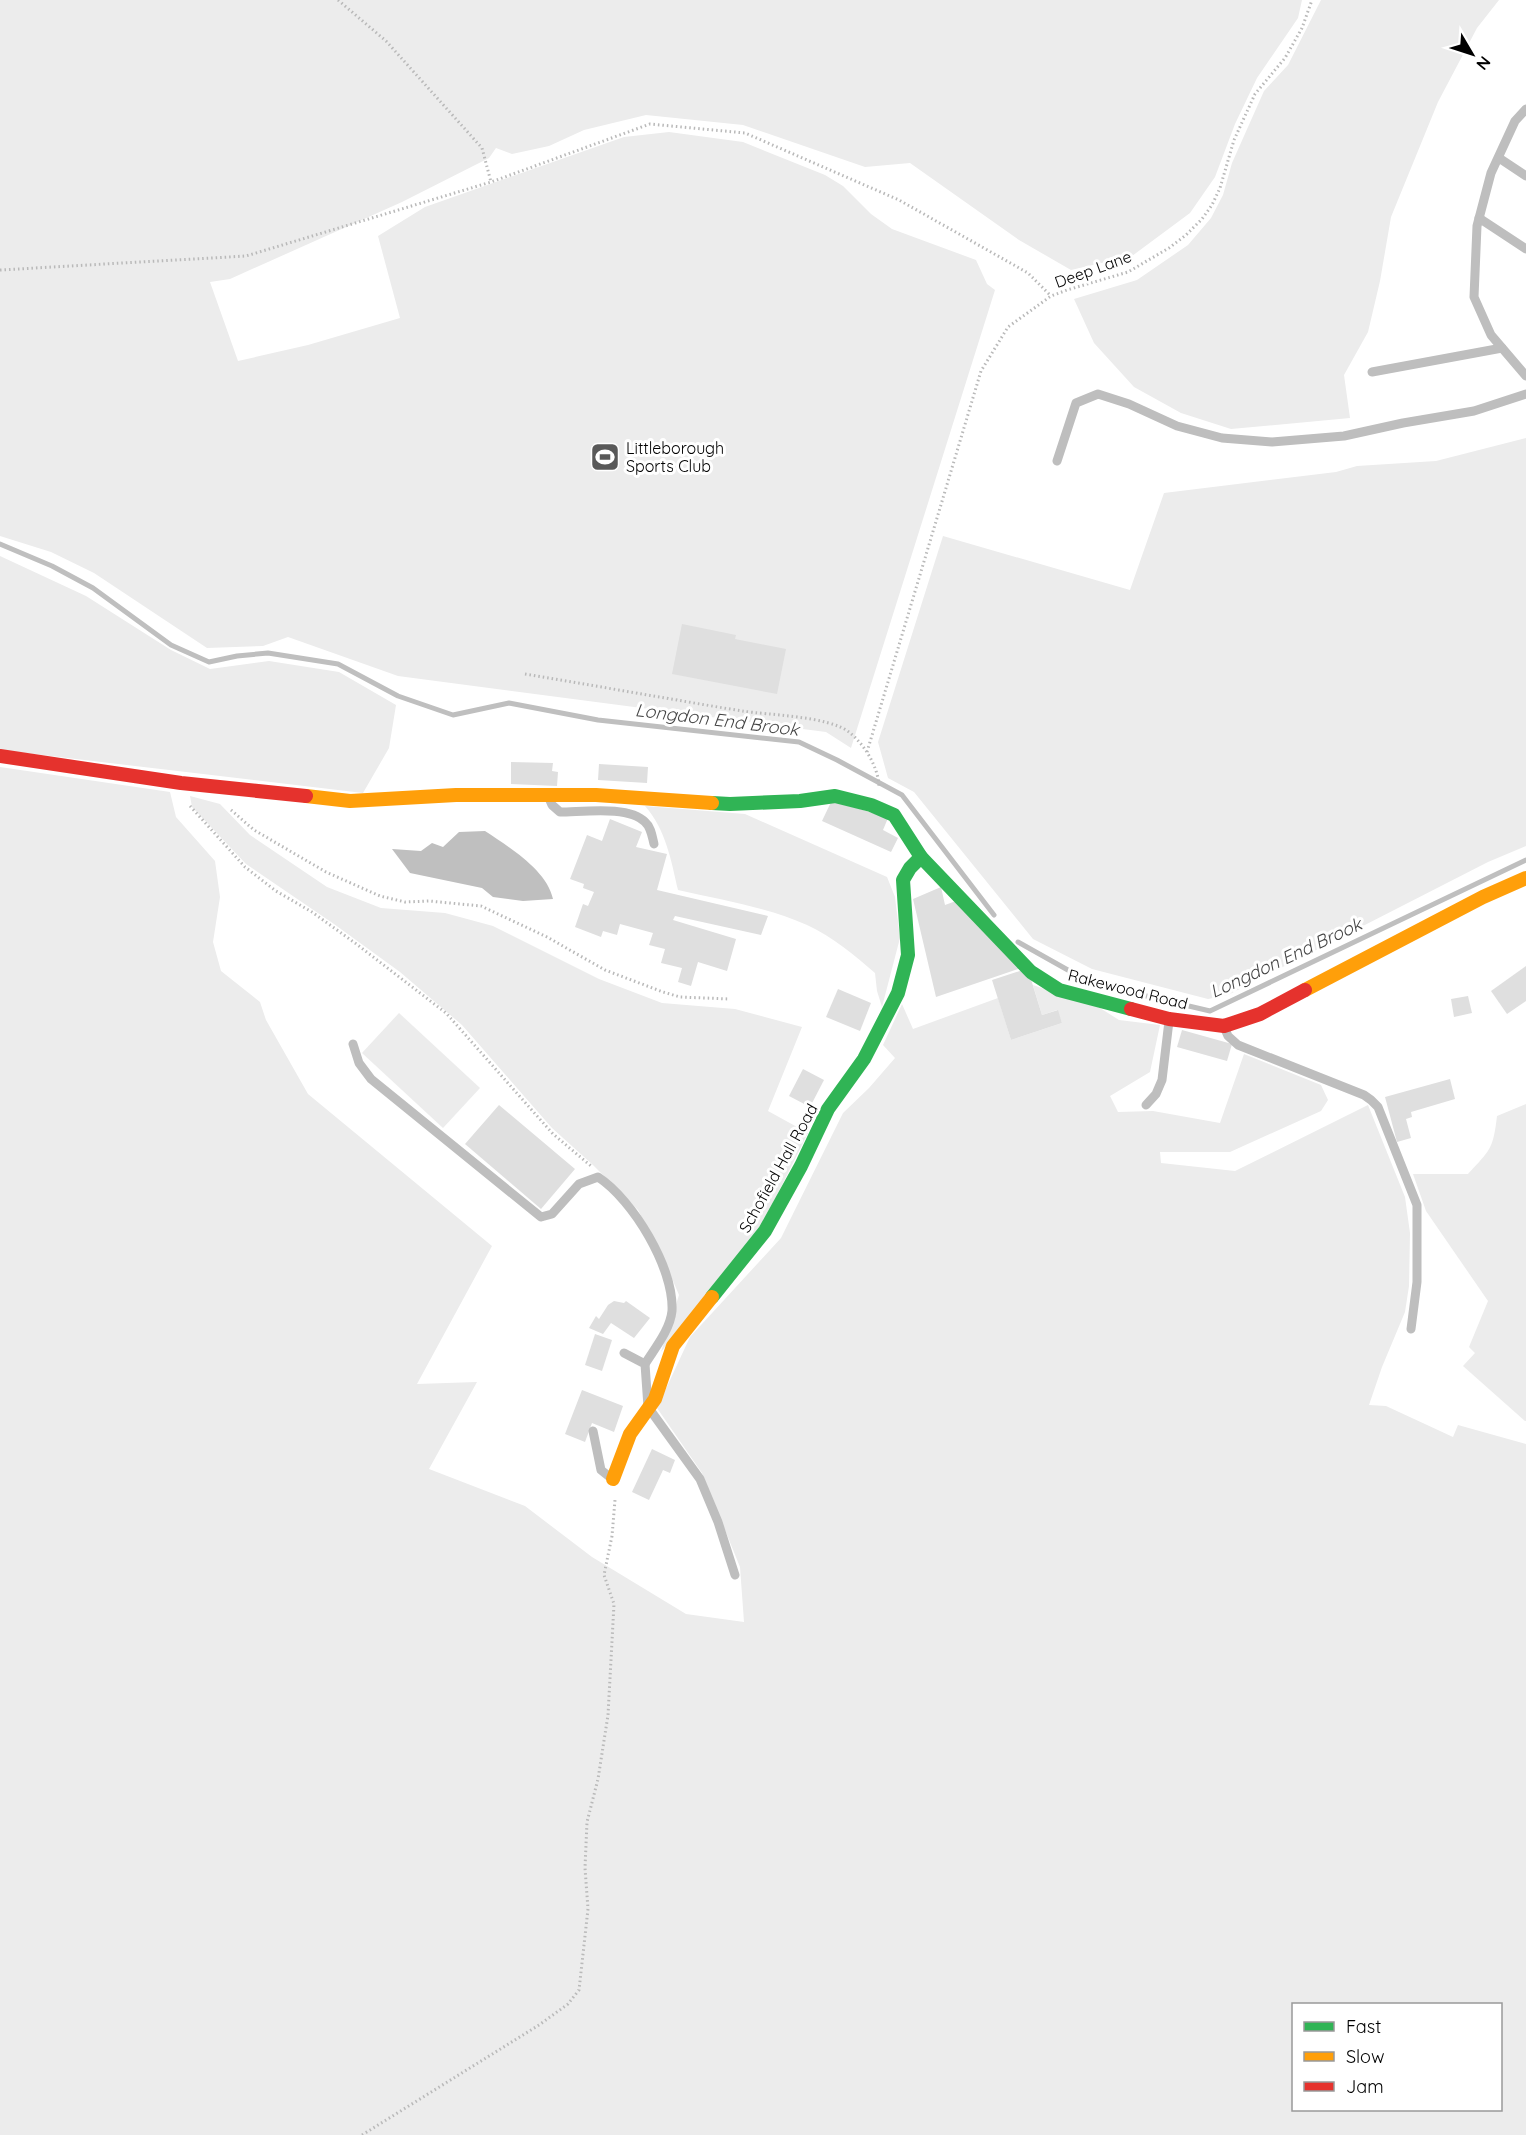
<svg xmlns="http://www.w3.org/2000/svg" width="1526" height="2135" viewBox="0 0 1526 2135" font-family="Quicksand,sans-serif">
  <rect width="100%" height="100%" fill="#fff"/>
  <g fill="#ececec" fill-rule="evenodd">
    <path d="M0 0H1302L1298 18 1257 78 1235 124 1215 177 1190 213 1132 256 1071 270 1019 240 910 163 865 167 743 125 646 115 584 130 549 146 512 154 496 148 489 158 402 202 230 279 210 282 238 361 308 345 400 318 378 236 425 207 624 137 669 132 743 142 825 175 843 186 871 214 892 229 976 260 987 284 995 290 851 748 826 732 398 676 288 637 263 646 207 648 94 573 51 552 0 536Z"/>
    <path d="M1321 0H1499L1477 28 1438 102 1391 217 1380 281 1368 332 1344 375 1350 418 1231 429 1181 413 1134 387 1094 343 1074 299 1137 280 1188 245 1211 218 1223 195 1232 163 1264 91 1288 65Z"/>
    <path d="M1526 438V846L1488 862 1228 995 1208 999 1092 969 1033 939 914 792 888 778 878 742 943 536 1130 590 1164 493 1336 472 1357 466 1436 461Z"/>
    <path d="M0 556 86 596 171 650 210 669 269 661 339 672 396 705 389 748 363 793 0 750Z"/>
    <path d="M0 767 170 792 176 817 215 861 220 897 213 942 221 971 260 1002 266 1020 308 1094 492 1246 417 1384 477 1382 429 1469 525 1506 592 1557 686 1614 744 1622 740 1567 702 1473 657 1408 690 1337 781 1238 843 1113 869 1088 895 1058 883 1045 902 1004 913 1029 998 998 1011 1040 1062 1023 1057 1010 1042 1015 1033 985 1100 1008 1119 1020 1160 1025 1150 1072 1110 1096 1118 1112 1153 1111 1220 1123 1244 1054 1321 1085 1328 1100 1321 1111 1230 1152H1160L1161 1163 1235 1171 1368 1105 1405 1197 1410 1233 1409 1286 1405 1312 1382 1367 1369 1405 1386 1406 1453 1437 1458 1425 1526 1444V2135H0ZM1294 2004H1500V2110H1294Z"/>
    <path d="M190 796 220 804 250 835 327 887 381 908 445 913 493 926 599 979 662 1003 735 1009 802 1027 768 1111 808 1133 762 1225 661 1352 679 1295 662 1255 638 1210 593 1165 552 1128 462 1025 400 972 334 924 246 864 192 807Z"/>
    <path d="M645 806 745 814 887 877 895 897 900 938 882 1007 877 991 875 973C854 955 833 937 807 925 767 907 721 900 678 890 671 860 666 830 645 806Z"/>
    <path d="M399 1013 480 1088 443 1128 362 1053Z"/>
    <path d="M1526 1104V1421H1525L1463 1366 1475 1353 1469 1347 1488 1301 1426 1211 1413 1174H1468C1490 1150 1493 1150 1497 1116Z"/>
  </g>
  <path fill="#bfbfbf" d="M485 831C509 847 547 870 553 899L523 901 493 897 482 888 410 873 392 849 421 851 432 843 443 847 459 832Z"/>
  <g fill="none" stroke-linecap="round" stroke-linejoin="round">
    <g stroke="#bfbfbf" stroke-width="5">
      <path d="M0 544 52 566 93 588 171 645 209 662 237 656 268 653 338 664 398 696 453 715 509 703 598 720 799 742 837 760 902 795 994 915"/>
      <path d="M1018 942 1091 983 1210 1011 1526 860"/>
    </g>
  </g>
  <g fill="#dfdfdf">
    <path d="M682 624 736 635 735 639 786 649 777 694 672 674Z"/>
    <path d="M511 762 553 763 552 771 558 772 557 786 511 784Z"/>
    <path d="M599 764 648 767 647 783 598 780Z"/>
    <path d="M832 800 888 818 883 830 898 838 891 852 822 821Z"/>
    <path d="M610 819 642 832 636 847 667 854 657 890 768 916 761 935 675 916 673 920 736 939 727 971 698 962 691 986 678 982 682 968 661 963 665 949 649 945 653 933 620 924 617 935 603 931 601 937 575 927 583 904 588 906 594 892 583 888 584 884 570 879 587 835 602 841Z"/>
    <path d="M941 887 945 905 956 901 1021 968 936 997 913 899Z"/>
    <path d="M1526 966V1001L1507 1014 1491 991Z"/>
    <path d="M1023 970 1030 976 1042 1015 1058 1010 1062 1023 1011 1040 992 980Z"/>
    <path d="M838 989 871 1003 860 1031 826 1017Z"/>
    <path d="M1468 996 1472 1013 1454 1017 1451 999Z"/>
    <path d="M1182 1030 1232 1044 1227 1061 1177 1047Z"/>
    <path d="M803 1069 824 1080 810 1107 789 1096Z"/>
    <path d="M1450 1079 1455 1099 1411 1112 1412 1117 1406 1119 1411 1138 1397 1142 1385 1097Z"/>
    <path d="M499 1105 575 1169 541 1209 465 1144Z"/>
    <path d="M614 1301 624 1303 626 1301 650 1318 634 1338 611 1323 603 1334 589 1328 596 1316 599 1319 608 1305Z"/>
    <path d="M595 1334 612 1340 602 1371 585 1365Z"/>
    <path d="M582 1390 623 1406 614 1432 592 1423 585 1442 565 1434Z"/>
    <path d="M652 1449 675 1460 670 1473 663 1470 649 1500 632 1492Z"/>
  </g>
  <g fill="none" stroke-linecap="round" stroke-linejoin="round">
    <g stroke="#b9b9b9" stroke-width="3" stroke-dasharray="1.5 3" stroke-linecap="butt">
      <path d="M338 0 386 41 482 148 491 182"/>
      <path d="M0 270 246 256 491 182 650 124 745 133 899 200 1028 273 1051 296"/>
      <path d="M525 674C597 686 669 699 742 711 768 715 828 716 849 732 864 744 878 766 879 786"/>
      <path d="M867 752 981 371 1008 327 1051 296 1067 290 1128 272 1169 248 1186 235 1202 219 1212 205 1220 188 1234 140 1255 94 1285 58 1302 28 1312 0"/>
      <path d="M190 806 245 867 276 891 312 912 355 943 446 1013 553 1134 591 1166"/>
      <path d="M231 810 254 830 326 872 380 896 405 902 429 901 481 906 547 937 605 970 663 992 680 997 730 999"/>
      <path d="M362 2135 539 2025 568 2004 579 1990 588 1909 585 1868 587 1822 598 1779 608 1715 614 1604 604 1575 612 1536 615 1500"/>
    </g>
    <g stroke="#bebebe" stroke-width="9">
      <path d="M1526 109 1515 121 1491 173 1477 226 1474 297 1491 335 1526 376"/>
      <path d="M1499 158 1526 176"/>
      <path d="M1479 218 1526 249"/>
      <path d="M1372 372 1502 348"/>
      <path d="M1057 461 1076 403 1098 394 1129 404 1177 426 1222 438 1272 442 1344 436 1403 423 1474 411 1526 394"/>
      <path d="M549 798 552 805 560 812C582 812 629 805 645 822 651 827 652 836 654 844"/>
      <path d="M1225 1029 1228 1036 1238 1045 1364 1095 1371 1100 1378 1107 1417 1205V1282L1411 1329"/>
      <path d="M353 1044 359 1063 371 1079 541 1217 552 1214 579 1184 598 1177C633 1200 674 1268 672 1311 670 1330 655 1348 645 1364"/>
      <path d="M1146 1105 1156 1094 1162 1080 1169 1021"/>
      <path d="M624 1353 645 1364 648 1407 700 1479 718 1522 735 1575"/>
      <path d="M593 1431 601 1470 611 1478"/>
    </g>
    <g stroke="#30b455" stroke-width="14">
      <path d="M712 803 730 804 800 801 835 796 871 805 894 815 921 857 1031 972 1059 990 1131 1009"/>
      <path d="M712 1297 765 1231 801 1166 828 1109 864 1059 898 993 908 955 903 880 910 868 921 857"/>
    </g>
    <g stroke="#ff9f0a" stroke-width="14">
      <path d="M306 796 350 801 456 795H596L712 803"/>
      <path d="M1305 990 1483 897 1526 878"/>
      <path d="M613 1479 630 1434 655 1399 673 1346 712 1297"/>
    </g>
    <g stroke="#e5322d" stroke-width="14">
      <path d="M0 756 181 783 306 796"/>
      <path d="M1131 1009 1169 1019 1224 1026 1260 1014 1305 990"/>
    </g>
  </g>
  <defs>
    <g id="stadium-square" transform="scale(1.5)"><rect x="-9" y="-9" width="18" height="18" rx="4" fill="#595959" stroke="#fff"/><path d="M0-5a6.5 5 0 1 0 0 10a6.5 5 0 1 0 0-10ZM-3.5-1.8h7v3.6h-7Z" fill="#fff"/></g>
  </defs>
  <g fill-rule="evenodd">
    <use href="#stadium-square" x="605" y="457"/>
  </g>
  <g text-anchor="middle" stroke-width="6" stroke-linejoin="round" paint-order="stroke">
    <g font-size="16" fill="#000" stroke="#fff">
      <text transform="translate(1093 269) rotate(-20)" y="6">Deep Lane</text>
      <text transform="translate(1128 989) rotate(14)" y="6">Rakewood Road</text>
      <text transform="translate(778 1168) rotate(-61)" y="6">Schofield Hall Road</text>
    </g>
    <g font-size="16" fill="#000" stroke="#fff" text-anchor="start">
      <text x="626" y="454">Littleborough<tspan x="626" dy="18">Sports Club</tspan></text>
    </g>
    <g font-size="18" font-style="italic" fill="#444" stroke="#fff">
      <text transform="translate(717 720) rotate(7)" y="6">Longdon End Brook</text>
      <text transform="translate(1286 958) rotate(-25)" y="6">Longdon End Brook</text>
    </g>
  </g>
  <rect x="1292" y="2003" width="210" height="108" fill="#ffffff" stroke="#999999" stroke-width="1.5"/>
  <rect x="1304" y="2022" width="30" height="9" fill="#30b455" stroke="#999999" stroke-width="1.5"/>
  <text x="1346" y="2033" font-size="18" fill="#000000">Fast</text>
  <rect x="1304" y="2052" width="30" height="9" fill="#ff9f0a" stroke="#999999" stroke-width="1.5"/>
  <text x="1346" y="2063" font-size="18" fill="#000000">Slow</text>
  <rect x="1304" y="2082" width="30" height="9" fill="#e5322d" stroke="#999999" stroke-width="1.5"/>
  <text x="1346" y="2093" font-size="18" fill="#000000">Jam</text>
  <g transform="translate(1472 54) rotate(129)" stroke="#ffffff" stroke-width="4.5" paint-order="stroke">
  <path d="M0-4.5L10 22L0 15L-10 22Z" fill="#000000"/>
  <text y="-9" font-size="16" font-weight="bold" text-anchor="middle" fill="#000000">N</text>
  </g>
</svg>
